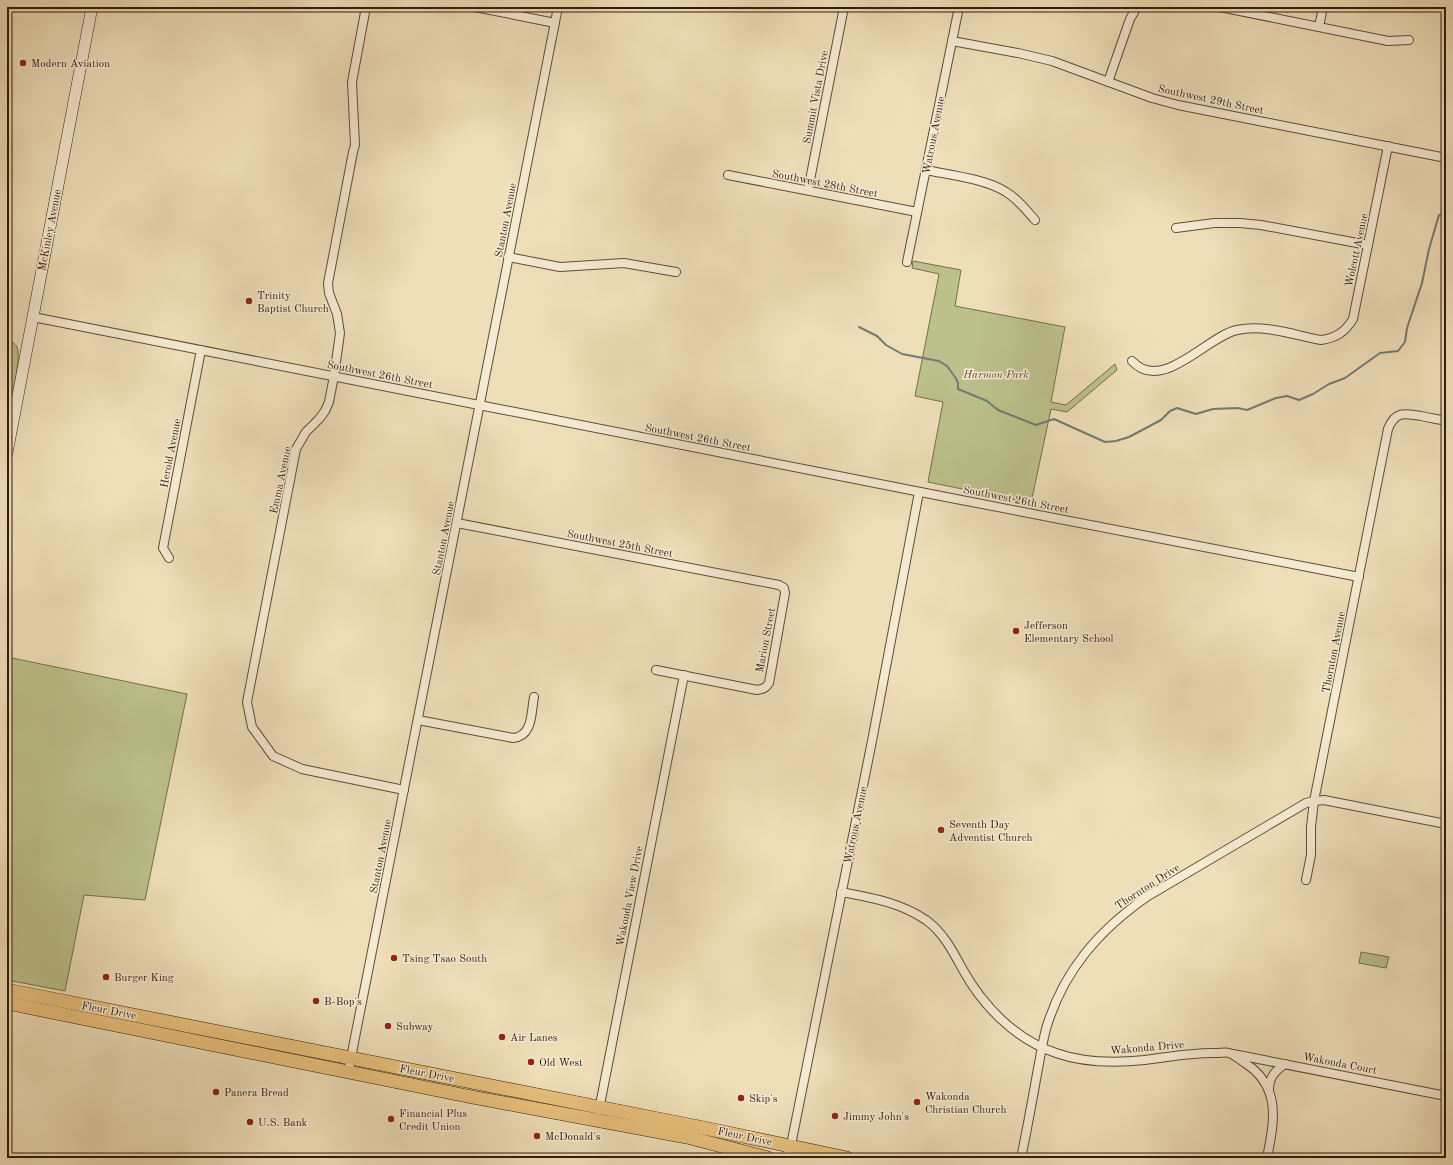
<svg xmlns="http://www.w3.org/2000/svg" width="1453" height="1165" viewBox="0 0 1453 1165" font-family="'Old Standard TT',serif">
  <rect width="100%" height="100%" fill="#efdfb9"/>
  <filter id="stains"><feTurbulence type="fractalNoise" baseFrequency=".005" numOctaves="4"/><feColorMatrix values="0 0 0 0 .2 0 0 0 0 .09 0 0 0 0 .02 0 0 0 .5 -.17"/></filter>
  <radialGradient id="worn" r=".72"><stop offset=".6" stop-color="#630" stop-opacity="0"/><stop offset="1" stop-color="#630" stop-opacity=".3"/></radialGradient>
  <g fill="#bcc18c" stroke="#766e4c">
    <path d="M913 261 961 270 955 306 1065 327 1051 402 1066 405 1115 364 1117 370 1067 412 1051 409 1031 503 928 482 943 402 915 396 939 274 912 268Z"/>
    <path d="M7 341C11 342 15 343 17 347 22 357 10 406 7 419Z"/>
    <path d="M7 657 187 694 145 900 84 895 65 991 7 980Z"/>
    <path d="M1361 952 1389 957 1386 968 1359 963Z"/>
  </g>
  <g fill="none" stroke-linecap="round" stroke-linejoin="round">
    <path stroke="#717c72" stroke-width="2" d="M859 327 877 336 886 345 902 354 939 361 947 366 955 377 958 383V389L987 401 998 410 1036 425 1054 419 1105 442 1116 441 1129 437 1161 420 1170 411 1177 408 1196 414 1213 409 1238 408 1247 410 1276 398 1287 396 1299 400 1313 394 1329 384 1345 378 1380 353 1398 351 1405 342 1407 328 1422 283 1429 249 1439 215 1446 214"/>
    <g stroke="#604c38" stroke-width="10">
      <g id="street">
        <path d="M366 7 352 82 355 145 353 152 328 283 329 293 337 314 340 333 334 376 329 402 325 411 319 419 306 432 296 449 247 702 252 727 273 756 302 769 404 790"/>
        <path d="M475 7 555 23"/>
        <path d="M1220 7 1388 41 1409 40"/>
        <path d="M1319 27 1323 7"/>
        <path d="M952 41 1018 53 1052 61 1152 98 1178 105 1446 158"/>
        <path d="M1108 82 1130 19 1137 7"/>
        <path d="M926 170C950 175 986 179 1006 192 1018 199 1026 210 1035 220"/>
        <path d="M728 175 917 212"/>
        <path d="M808 190 844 7"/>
        <path d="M1176 228 1214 223H1240L1261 225 1368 245"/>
        <path d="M508 257 560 267 624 263 676 272"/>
        <path d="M907 262 959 7"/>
        <path d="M33 317 951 498 1359 577"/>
        <path d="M1132 361C1162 394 1207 336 1237 330 1265 324 1294 335 1321 340 1336 338 1345 332 1353 319L1388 146"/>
        <path d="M457 523 779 585 784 588 785 593 769 683C766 688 763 689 757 690L656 670"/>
        <path d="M169 558 163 548 201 350"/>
        <path d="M418 720 513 738C533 736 531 713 534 697"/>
        <path d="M1306 880 1311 855V827L1314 801 1388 429C1395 411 1405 413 1421 416 1429 418 1438 419 1446 421"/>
        <path d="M841 892C872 898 899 902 926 920 944 933 953 952 963 970 983 1006 1016 1040 1056 1053 1084 1063 1116 1063 1145 1060 1169 1057 1193 1052 1217 1053 1221 1053 1226 1052 1229 1053 1235 1055 1240 1060 1245 1063 1282 1087 1274 1122 1267 1158"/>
        <path d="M1233 1054 1446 1096"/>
        <path d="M348 1073 558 7"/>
        <path d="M1269 1090C1269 1077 1275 1071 1285 1064"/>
        <path d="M599 1110 684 675"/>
        <path d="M791 1145 872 741 919 492"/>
        <path d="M1021 1158C1027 1130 1032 1102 1037 1074 1040 1059 1042 1044 1046 1029 1063 971 1099 930 1148 896L1306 803 1314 801 1324 800 1446 824"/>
      </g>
    </g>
    <g stroke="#311b0d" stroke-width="12">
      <g id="secondary">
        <path d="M7 453 92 7"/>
        <path d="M789 1158 791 1145"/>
      </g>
    </g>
    <g stroke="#311b0d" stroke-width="14">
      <g id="primary">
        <path d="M7 990 709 1129 847 1158"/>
        <path d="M7 1003 472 1097 687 1137 768 1158"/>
      </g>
    </g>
    <use href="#street" stroke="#f5ead2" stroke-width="8"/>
    <use href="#secondary" stroke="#f5ead2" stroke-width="11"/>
    <use href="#primary" stroke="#e8c07c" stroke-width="13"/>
  </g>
  <g fill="#8f2418" stroke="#f5ead2" stroke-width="1.5">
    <circle cx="23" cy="63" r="4"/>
    <circle cx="249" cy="301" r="4"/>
    <circle cx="1016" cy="631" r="4"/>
    <circle cx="941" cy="830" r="4"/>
    <circle cx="394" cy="958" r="4"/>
    <circle cx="106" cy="977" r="4"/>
    <circle cx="316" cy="1001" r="4"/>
    <circle cx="388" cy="1026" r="4"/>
    <circle cx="502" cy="1037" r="4"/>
    <circle cx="531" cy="1062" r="4"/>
    <circle cx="216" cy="1092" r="4"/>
    <circle cx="741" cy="1098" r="4"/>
    <circle cx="917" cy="1102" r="4"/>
    <circle cx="835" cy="1116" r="4"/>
    <circle cx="391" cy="1119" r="4"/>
    <circle cx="250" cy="1122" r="4"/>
    <circle cx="537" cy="1136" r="4"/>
  </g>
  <g text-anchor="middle" stroke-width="3" stroke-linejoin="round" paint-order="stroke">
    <g font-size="11" fill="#311b0d" stroke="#f5ead2" text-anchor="start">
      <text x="31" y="67">Modern Aviation</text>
      <text x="257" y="299">Trinity<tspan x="257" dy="13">Baptist Church</tspan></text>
      <text x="1024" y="629">Jefferson<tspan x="1024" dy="13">Elementary School</tspan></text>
      <text x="949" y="828">Seventh Day<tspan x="949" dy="13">Adventist Church</tspan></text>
      <text x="402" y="962">Tsing Tsao South</text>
      <text x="114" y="981">Burger King</text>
      <text x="324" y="1005">B-Bop's</text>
      <text x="396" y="1030">Subway</text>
      <text x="510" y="1041">Air Lanes</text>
      <text x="539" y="1066">Old West</text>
      <text x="224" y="1096">Panera Bread</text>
      <text x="925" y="1100">Wakonda<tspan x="925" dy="13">Christian Church</tspan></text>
      <text x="749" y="1102">Skip's</text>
      <text x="399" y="1117">Financial Plus<tspan x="399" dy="13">Credit Union</tspan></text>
      <text x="843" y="1120">Jimmy John's</text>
      <text x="258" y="1126">U.S. Bank</text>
      <text x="545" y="1140">McDonald's</text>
    </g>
    <g font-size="11" fill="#311b0d" stroke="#f5ead2">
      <text transform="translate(815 97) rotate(-79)" y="4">Summit Vista Drive</text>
      <text transform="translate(1211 99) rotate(12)" y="4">Southwest 29th Street</text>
      <text transform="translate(933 135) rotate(-79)" y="4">Watrous Avenue</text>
      <text transform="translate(825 183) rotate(11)" y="4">Southwest 28th Street</text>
      <text transform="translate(505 220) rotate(-79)" y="4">Stanton Avenue</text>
      <text transform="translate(49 230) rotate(-79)" y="4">McKinley Avenue</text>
      <text transform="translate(1356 250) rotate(-78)" y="4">Wolcott Avenue</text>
      <text transform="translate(380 374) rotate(11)" y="4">Southwest 26th Street</text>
      <text transform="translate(698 437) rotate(11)" y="4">Southwest 26th Street</text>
      <text transform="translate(170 453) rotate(-79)" y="4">Herold Avenue</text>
      <text transform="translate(280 480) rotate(-78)" y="4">Emma Avenue</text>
      <text transform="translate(1016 499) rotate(11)" y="4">Southwest 26th Street</text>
      <text transform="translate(443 538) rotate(-79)" y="4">Stanton Avenue</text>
      <text transform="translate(620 543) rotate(11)" y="4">Southwest 25th Street</text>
      <text transform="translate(765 640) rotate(-79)" y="4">Marion Street</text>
      <text transform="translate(1333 652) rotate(-79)" y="4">Thornton Avenue</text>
      <text transform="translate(855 825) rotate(-78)" y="4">Watrous Avenue</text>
      <text transform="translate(380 856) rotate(-79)" y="4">Stanton Avenue</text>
      <text transform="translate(1147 886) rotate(-33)" y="4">Thornton Drive</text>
      <text transform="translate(629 896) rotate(-79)" y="4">Wakonda View Drive</text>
      <text transform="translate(109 1010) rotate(11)" y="4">Fleur Drive</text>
      <text transform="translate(1147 1047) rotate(-5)" y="4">Wakonda Drive</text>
      <text transform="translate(1340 1063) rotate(11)" y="4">Wakonda Court</text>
      <text transform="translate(427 1073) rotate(11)" y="4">Fleur Drive</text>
      <text transform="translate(745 1136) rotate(12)" y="4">Fleur Drive</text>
    </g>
    <g font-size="11" font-style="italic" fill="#5b4d33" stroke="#f5ead2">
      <text x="996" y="378">Harmon Park</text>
    </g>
  </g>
  <rect width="1453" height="1165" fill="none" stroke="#efdfb9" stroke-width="24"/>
  <rect x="8" y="8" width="1437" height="1149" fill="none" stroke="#311b0d" stroke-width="2"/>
  <rect x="12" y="12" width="1429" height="1141" fill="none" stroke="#311b0d"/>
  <rect width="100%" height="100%" filter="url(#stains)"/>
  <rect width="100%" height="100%" fill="url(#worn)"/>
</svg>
